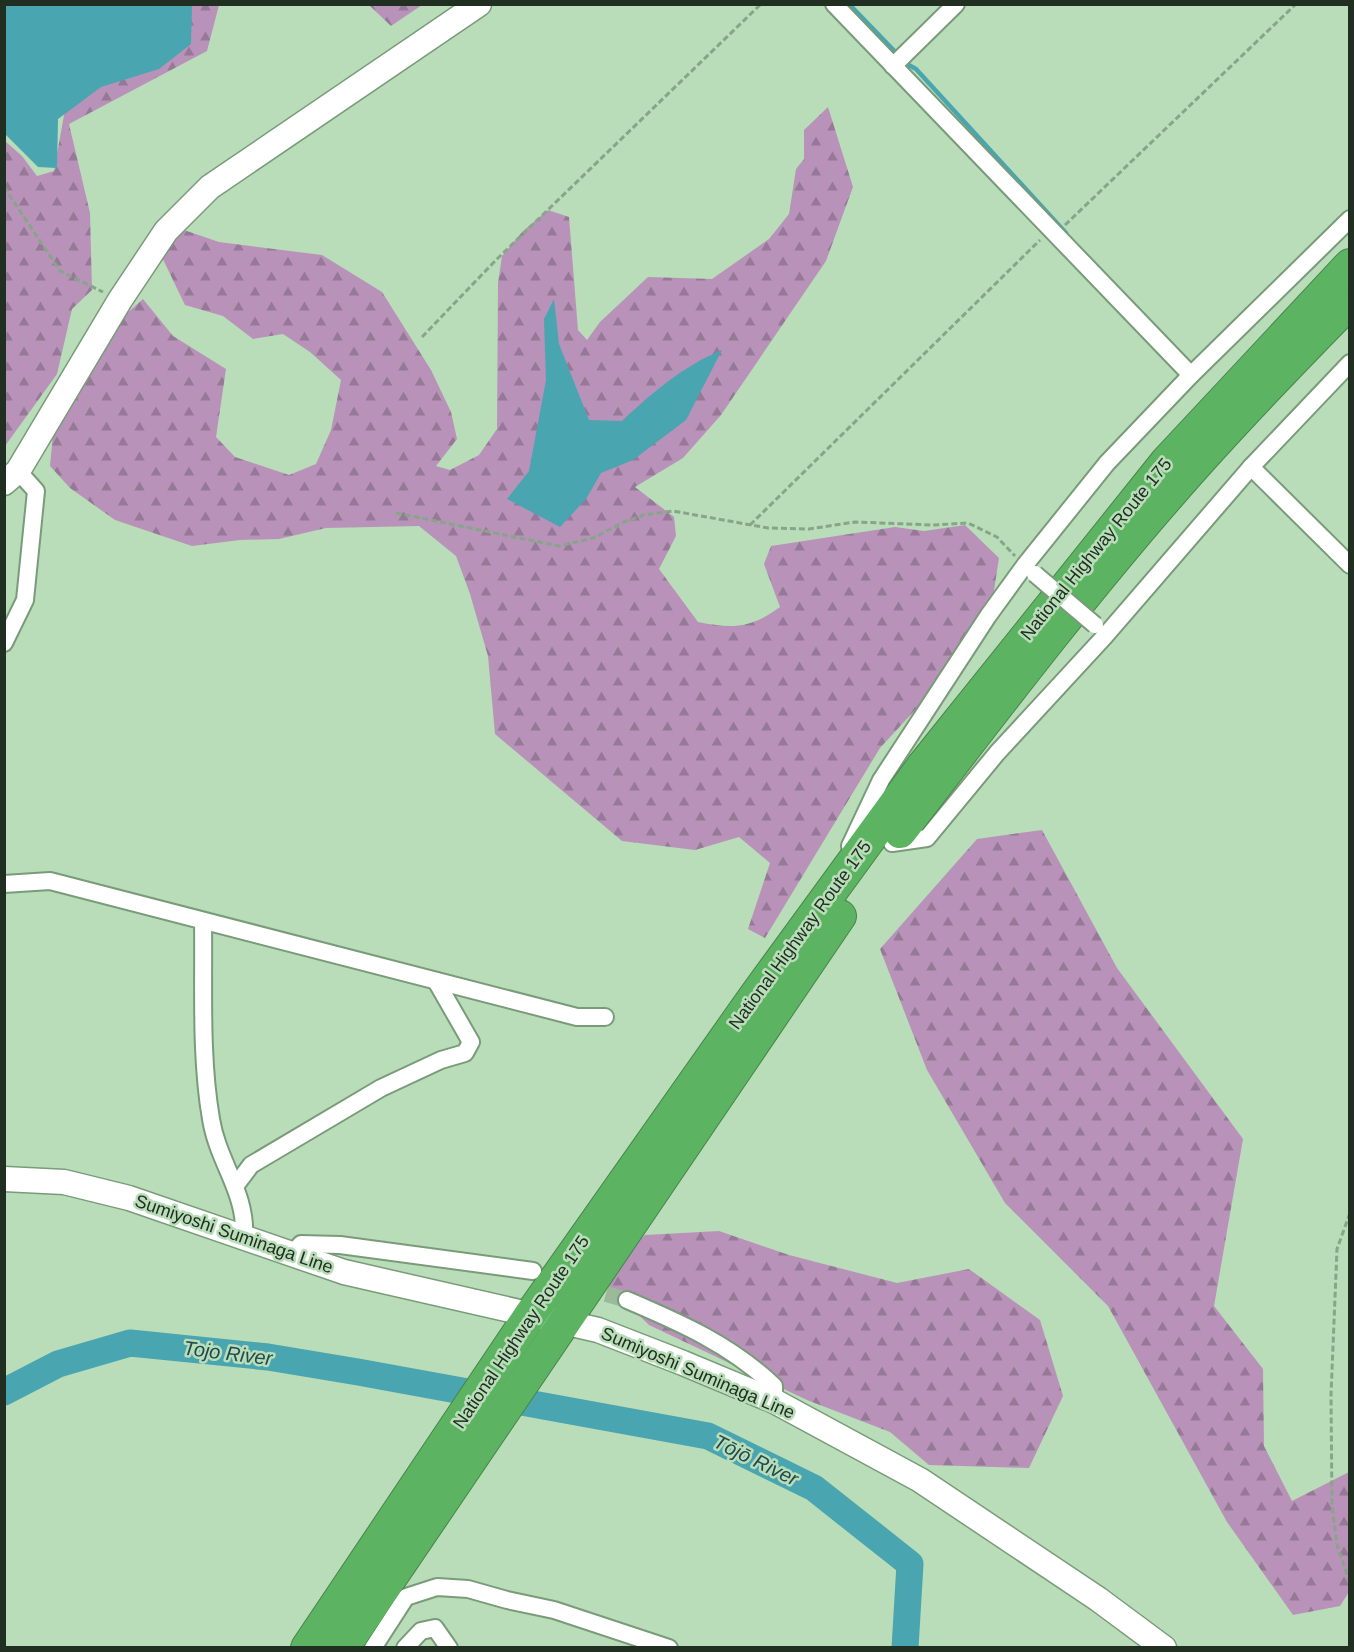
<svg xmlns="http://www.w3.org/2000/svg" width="1354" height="1652" viewBox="0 0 1354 1652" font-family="Arial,sans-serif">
  <defs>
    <pattern id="forest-firs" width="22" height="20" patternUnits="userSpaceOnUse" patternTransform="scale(1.5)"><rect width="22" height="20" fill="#b992ba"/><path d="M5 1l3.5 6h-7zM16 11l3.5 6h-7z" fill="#967897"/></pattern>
  </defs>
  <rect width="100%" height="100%" fill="#b8ddb8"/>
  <g fill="url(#forest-firs)">
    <path d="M169 5H219L207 51 69 124 90 213 92 290 72 309 57 374 5 446V141L22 156 37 176 54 171 71 76Z"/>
    <path d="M369 5H422L391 26Z"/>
    <path d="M828 107 853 187 826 261 721 415 683 458 635 487 674 517 676 536 659 569 698 622C733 629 751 628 780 607L764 564 771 546 895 527 924 531 965 525 999 558 993 597 939 684 880 748 765 938 748 929 770 863 739 837 695 850 622 841 495 734 488 656 470 594 456 556 419 526 326 528 279 539 240 540 192 546 115 520 70 488 50 466 54 424 109 329 143 299 173 336 226 369 216 437 235 457 289 475 316 464 331 430 341 380 310 352 283 334 253 339 223 316 185 305 158 249 178 228 219 242 322 255 382 292 431 370 451 412 457 439 436 466 450 470 479 455 497 429 498 283 502 256 523 231 548 210 569 217 578 330 587 340 600 322 648 277 712 279 769 239 789 214 796 169 804 159V130Z"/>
    <path d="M1042 830 1117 968 1243 1139 1214 1306 1263 1369 1264 1446 1292 1501 1349 1472V1592L1340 1606 1293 1615 1227 1522 1108 1306 1005 1203 927 1070 880 949 977 839Z"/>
    <path d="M719 1231 789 1255 897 1283 969 1269 1040 1320 1063 1396 1029 1468 929 1465 890 1432 807 1400 649 1325 598 1275 645 1235Z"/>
  </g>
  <g fill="#49a5af">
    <path d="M4 5H192L191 44 159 69 101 87 58 119 57 168 38 167 5 134Z"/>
    <path d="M554 299 559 344 589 420 622 421C652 393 683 366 722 350L686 420 633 460 601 473 586 499 560 527 507 499 529 471 546 380 544 319Z"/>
  </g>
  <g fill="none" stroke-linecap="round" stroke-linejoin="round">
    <path stroke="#49a5af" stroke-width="4.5" d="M849 4 907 64 916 69 1066 233"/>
    <path stroke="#49a5af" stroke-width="27" d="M4 1392 58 1364 130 1343 268 1357 358 1372 708 1436 814 1488 910 1564 905 1648"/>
    <path stroke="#9aba9a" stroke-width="16" stroke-dasharray="16 8" stroke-linecap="butt" d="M583 1287 627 1300"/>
    <g stroke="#799b79" stroke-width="20">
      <g id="street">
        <path d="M834 4 1191 375"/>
        <path d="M893 66 956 4"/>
        <path d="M1251 467 1350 565"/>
        <path d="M4 643 25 600 36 491 18 471"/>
        <path d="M892 843 927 838 997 753 1105 636 1251 467 1350 363"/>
        <path d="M850 846 881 780 988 616 1025 565 1107 463 1191 375 1350 219"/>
        <path d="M4 884 50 881 577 1017H605"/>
        <path d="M203 921C204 986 200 1055 211 1119 218 1163 247 1192 244 1238"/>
        <path d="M236 1185 251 1165 381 1088 441 1060 465 1053 471 1042 436 981"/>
        <path d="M292 1254 301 1244 340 1245 533 1271"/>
        <path d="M627 1300C681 1323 731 1345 774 1386V1401"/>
        <path d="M373 1648 406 1597 437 1587 468 1589 507 1600 554 1610 669 1648"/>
        <path d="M405 1648 421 1631 435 1628 449 1648"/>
      </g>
    </g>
    <g stroke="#799b79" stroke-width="27">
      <g id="secondary">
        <path d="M4 483 18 471 120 300 166 231 210 187 479 4"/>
        <path d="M4 1179 64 1182 129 1198 344 1272 598 1330 683 1363 774 1401 920 1480 1098 1599 1164 1648"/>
      </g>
    </g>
    <g stroke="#47854b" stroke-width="34">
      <g id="highway">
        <path d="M900 832C988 718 1075 603 1170 494 1227 428 1288 365 1350 302"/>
        <path d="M307 1648 531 1314 755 996 922 767 1167 461 1350 265"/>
        <path d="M343 1648 840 916"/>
      </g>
    </g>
    <g stroke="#87a588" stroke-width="3" stroke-dasharray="6 3" stroke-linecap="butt">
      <path d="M4 187 60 271 103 292"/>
      <path d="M1065 225 1296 4"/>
      <path d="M422 337 497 259 761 4"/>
      <path d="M396 513 559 546 593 538 624 522 644 515 673 511 768 528 809 529 855 522 933 525 968 523 997 537 1015 556"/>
      <path d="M750 525 1040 240"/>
      <path d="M1350 1213 1337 1249 1331 1395 1332 1506 1337 1545 1350 1583"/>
    </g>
    <use href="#street" stroke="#fff" stroke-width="16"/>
    <use href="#secondary" stroke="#fff" stroke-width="24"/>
    <use href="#highway" stroke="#5cb361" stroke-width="32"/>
    <g stroke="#799b79" stroke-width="20" stroke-linecap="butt">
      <path id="street-bridge" d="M1035 574 1095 625"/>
    </g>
    <use href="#street-bridge" stroke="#fff" stroke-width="16"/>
  </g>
  <g text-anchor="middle" stroke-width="5" stroke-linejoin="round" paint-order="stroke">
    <g font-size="18" fill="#202f21" stroke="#b8ddb8">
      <text transform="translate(1096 549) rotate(-51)" y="6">National Highway Route 175</text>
      <text transform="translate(800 935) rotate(-54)" y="6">National Highway Route 175</text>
      <text transform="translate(234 1234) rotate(19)" y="6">Sumiyoshi Suminaga Line</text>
      <text transform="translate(521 1332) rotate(-56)" y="6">National Highway Route 175</text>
      <text transform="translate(698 1373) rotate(23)" y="6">Sumiyoshi Suminaga Line</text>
    </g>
    <g font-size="20" font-style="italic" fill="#214a4f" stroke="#b8ddb8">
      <text transform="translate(228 1353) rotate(7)" y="7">Tojo River</text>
      <text transform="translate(756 1460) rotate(26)" y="7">Tōjō River</text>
    </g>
  </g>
  <rect width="1354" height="1652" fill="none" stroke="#202f21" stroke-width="12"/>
</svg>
